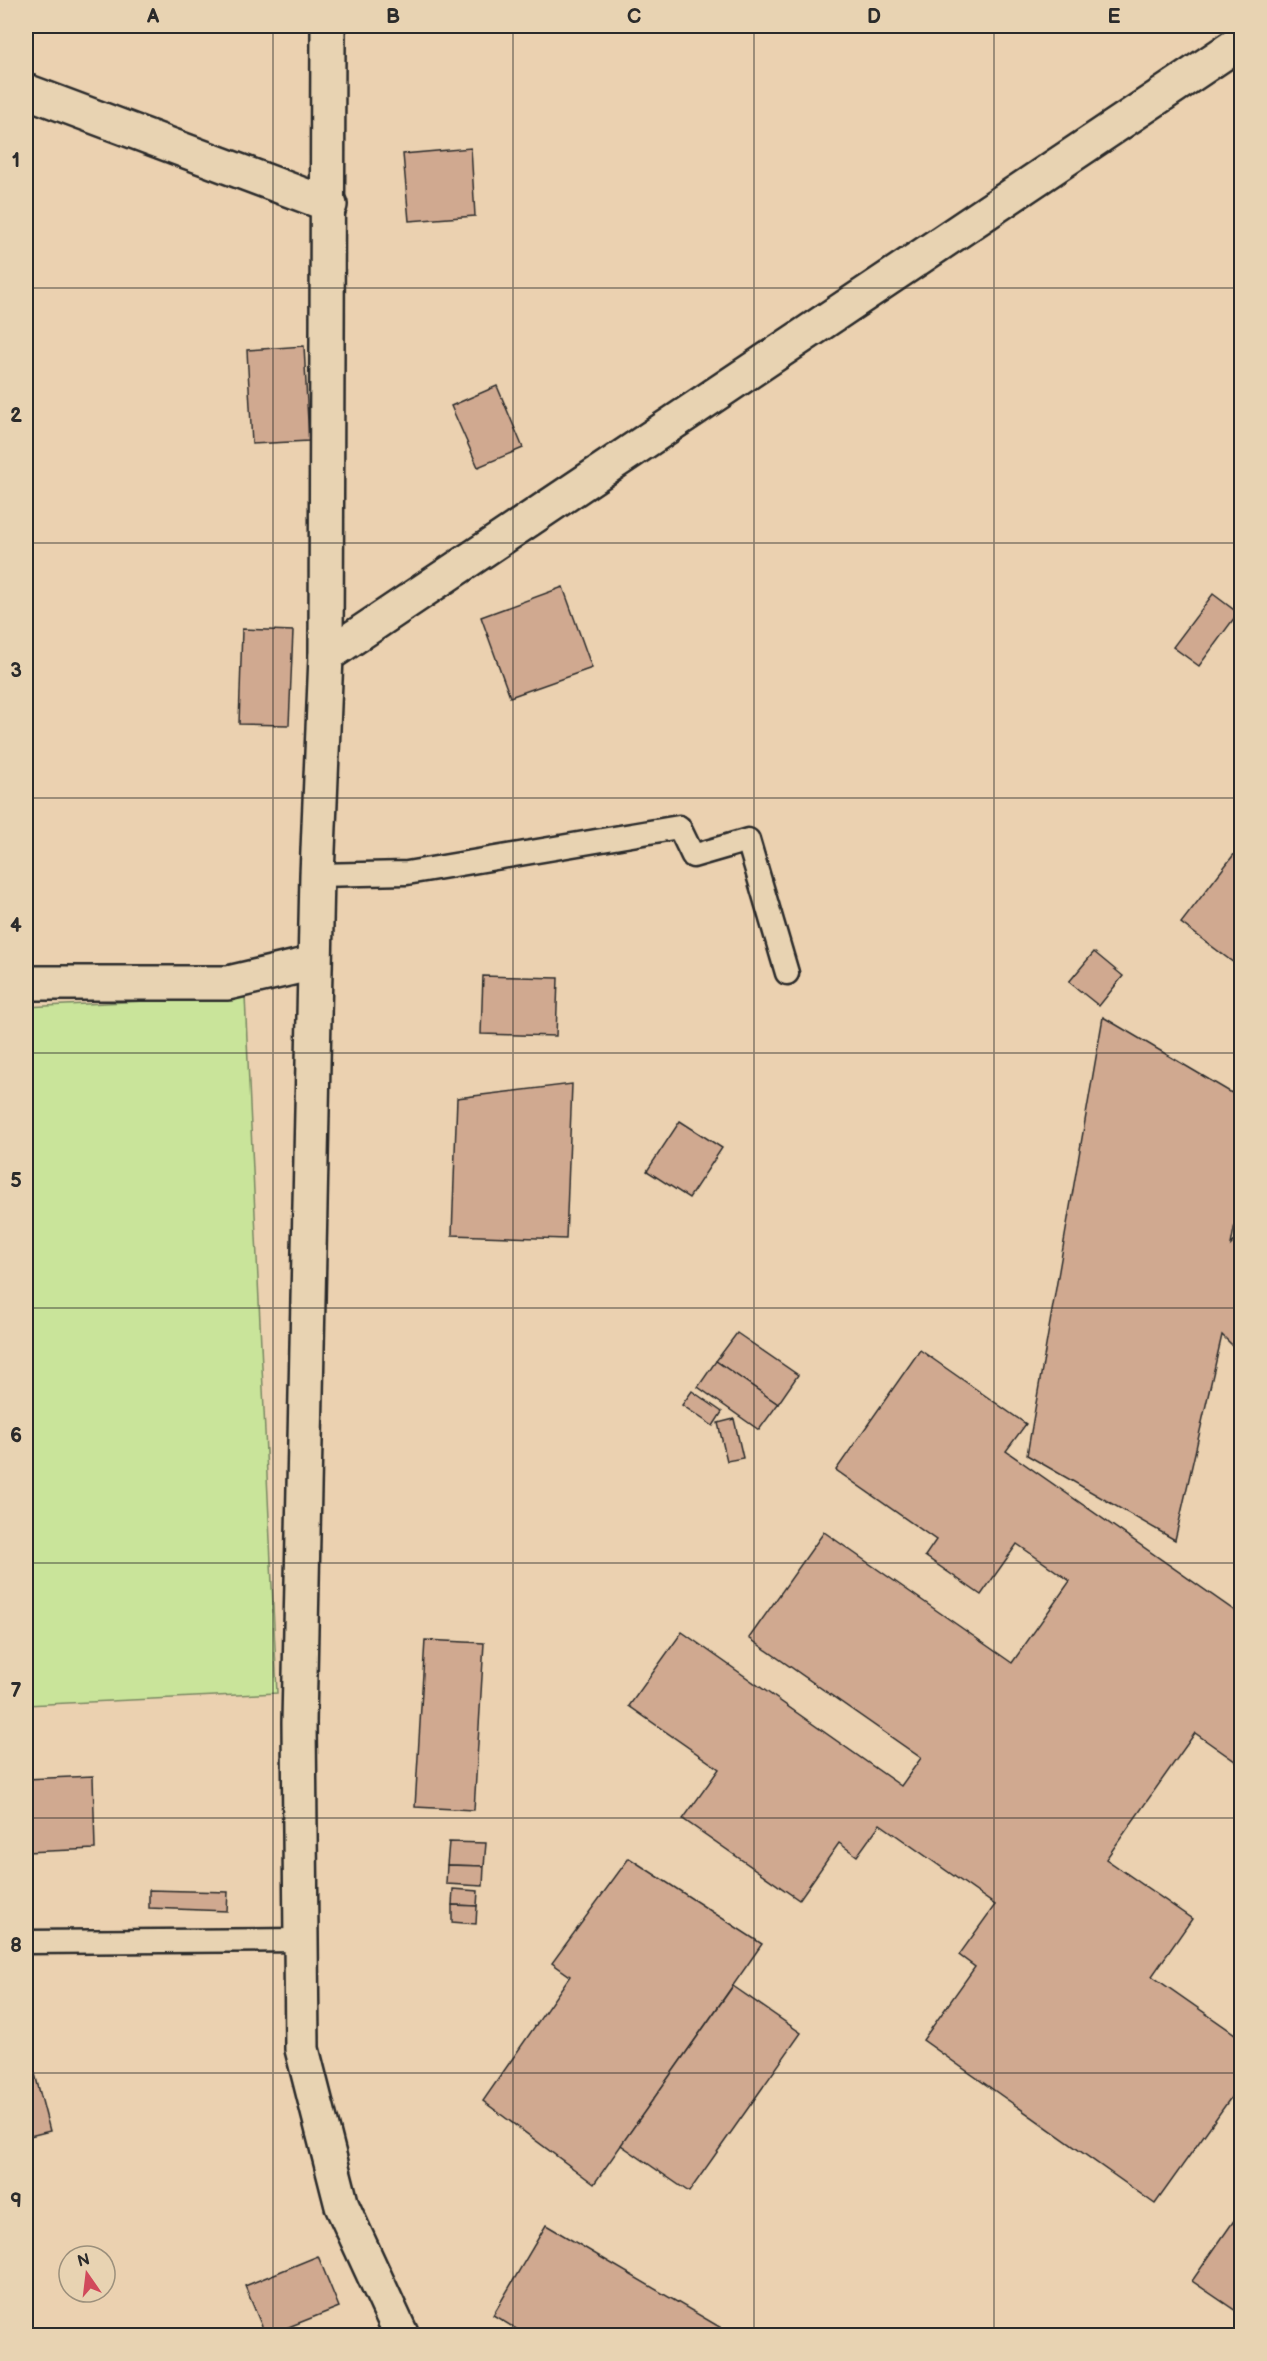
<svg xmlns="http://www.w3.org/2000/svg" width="1267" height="2361" viewBox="0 0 1267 2361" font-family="'Balsamiq Sans',sans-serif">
  <rect width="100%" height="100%" fill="#ebd1b0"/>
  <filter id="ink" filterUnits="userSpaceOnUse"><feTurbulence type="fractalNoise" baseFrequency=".0167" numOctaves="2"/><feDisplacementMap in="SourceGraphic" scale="12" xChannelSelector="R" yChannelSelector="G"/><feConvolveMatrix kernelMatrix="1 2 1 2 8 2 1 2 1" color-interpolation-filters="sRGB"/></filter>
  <g filter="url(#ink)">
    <path fill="#c9e49a" stroke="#7a8862" stroke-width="1.5" d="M245 996 277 1693 26 1705V1007Z"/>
    <g fill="#d0a990" stroke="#2b2b2b" stroke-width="1.5">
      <path d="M471 148 475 216 409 221 403 154Z"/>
      <path d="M304 346 309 441 252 444 247 350Z"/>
      <path d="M497 386 523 448 478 467 451 406Z"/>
      <path d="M563 587 592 668 510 697 481 617Z"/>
      <path d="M1213 594 1238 613 1199 666 1173 647Z"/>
      <path d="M242 629 293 631 289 725 239 724Z"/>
      <path d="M1242 844V969L1181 923Z"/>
      <path d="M1094 952 1123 976 1099 1006 1069 982Z"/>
      <path d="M483 976 558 978 556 1036 481 1034Z"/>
      <path d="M1103 1017 1242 1099V1187L1231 1245 1242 1233V1355L1222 1335 1175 1540 1027 1455Z"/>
      <path d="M572 1084 566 1239 452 1235 457 1098Z"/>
      <path d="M680 1121 722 1148 689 1198 647 1171Z"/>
      <path d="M737 1333 798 1375 778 1404 716 1361Z"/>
      <path d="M920 1350 1026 1424 1006 1451 1242 1616V1766L1195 1733 1106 1859 1192 1919 1152 1976 1242 2039V2082L1155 2204 923 2040 975 1967 959 1955 995 1905 880 1824 857 1856 839 1843 799 1900 683 1819 719 1769 629 1706 682 1632 901 1786 921 1758 749 1638 824 1532 1012 1663 1070 1581 1017 1544 981 1595 925 1556 936 1540 836 1470Z"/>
      <path d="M716 1361 778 1404 759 1430 698 1387Z"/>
      <path d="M692 1391 722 1412 713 1426 682 1405Z"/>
      <path d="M734 1419 743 1458 727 1461 718 1423Z"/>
      <path d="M425 1640 484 1643 474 1810 415 1807Z"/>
      <path d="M93 1776 95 1849 26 1852V1779Z"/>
      <path d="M449 1842 486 1843 484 1866 447 1865Z"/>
      <path d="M629 1858 762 1944 594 2184 483 2101 570 1976 552 1963Z"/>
      <path d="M447 1865 484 1866 483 1886 446 1884Z"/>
      <path d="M453 1889 478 1891 477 1906 452 1905Z"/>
      <path d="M149 1890 228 1892 227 1911 149 1908Z"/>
      <path d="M452 1905 477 1906 476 1924 452 1922Z"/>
      <path d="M733 1986 801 2033 689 2192 621 2145Z"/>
      <path d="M35 2074 50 2131 26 2137V2077Z"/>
      <path d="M1242 2209V2315L1192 2281Z"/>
      <path d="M546 2225 735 2336H528L493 2315Z"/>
      <path d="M318 2256 339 2307 266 2336 245 2286Z"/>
    </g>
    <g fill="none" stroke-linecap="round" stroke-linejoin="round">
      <g stroke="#2b2b2b" stroke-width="27">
        <g id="lane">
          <path d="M317 875 407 873 679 827 693 856 748 840 787 973"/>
          <path d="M26 1942 300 1940"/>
        </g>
      </g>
      <g stroke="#2b2b2b" stroke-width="38">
        <g id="street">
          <path d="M26 91 330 205"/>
          <path d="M326 656 1242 41"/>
          <path d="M26 983H228L314 963"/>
        </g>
      </g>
      <g stroke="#2b2b2b" stroke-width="38">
        <path id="secondary" d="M328 26 326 656 317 875 299 1723 302 2049 342 2206 402 2336"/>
      </g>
      <use href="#lane" stroke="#e8d3b2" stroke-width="22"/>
      <use href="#street" stroke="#e8d3b2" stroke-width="33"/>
      <use href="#secondary" stroke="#e8d3b2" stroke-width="33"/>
    </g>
  </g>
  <path fill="none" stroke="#2b2b2b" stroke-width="1.5" stroke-opacity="0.55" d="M273 26V2336M513 26V2336M754 26V2336M994 26V2336M26 288H1242M26 543H1242M26 798H1242M26 1053H1242M26 1308H1242M26 1563H1242M26 1818H1242M26 2073H1242"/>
  <rect width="1267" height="2361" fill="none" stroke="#e8d3b2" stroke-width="66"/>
  <g transform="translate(87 2274) rotate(346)"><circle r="28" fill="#e8d3b2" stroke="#9c907c" stroke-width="1.5"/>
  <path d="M0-4.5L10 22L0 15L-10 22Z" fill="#d1495b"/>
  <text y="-9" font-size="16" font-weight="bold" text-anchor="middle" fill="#2b2b2b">N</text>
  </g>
  <rect x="33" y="33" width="1201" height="2295" fill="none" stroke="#2b2b2b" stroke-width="2"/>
  <g font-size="20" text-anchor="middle" font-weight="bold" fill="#2b2b2b">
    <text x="153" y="23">A</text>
    <text x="393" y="23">B</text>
    <text x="634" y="23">C</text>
    <text x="874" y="23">D</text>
    <text x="1114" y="23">E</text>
    <text x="16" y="167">1</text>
    <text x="16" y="422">2</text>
    <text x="16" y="677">3</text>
    <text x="16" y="932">4</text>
    <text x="16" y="1187">5</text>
    <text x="16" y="1442">6</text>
    <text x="16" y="1697">7</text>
    <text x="16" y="1952">8</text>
    <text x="16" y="2207">9</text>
  </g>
</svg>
